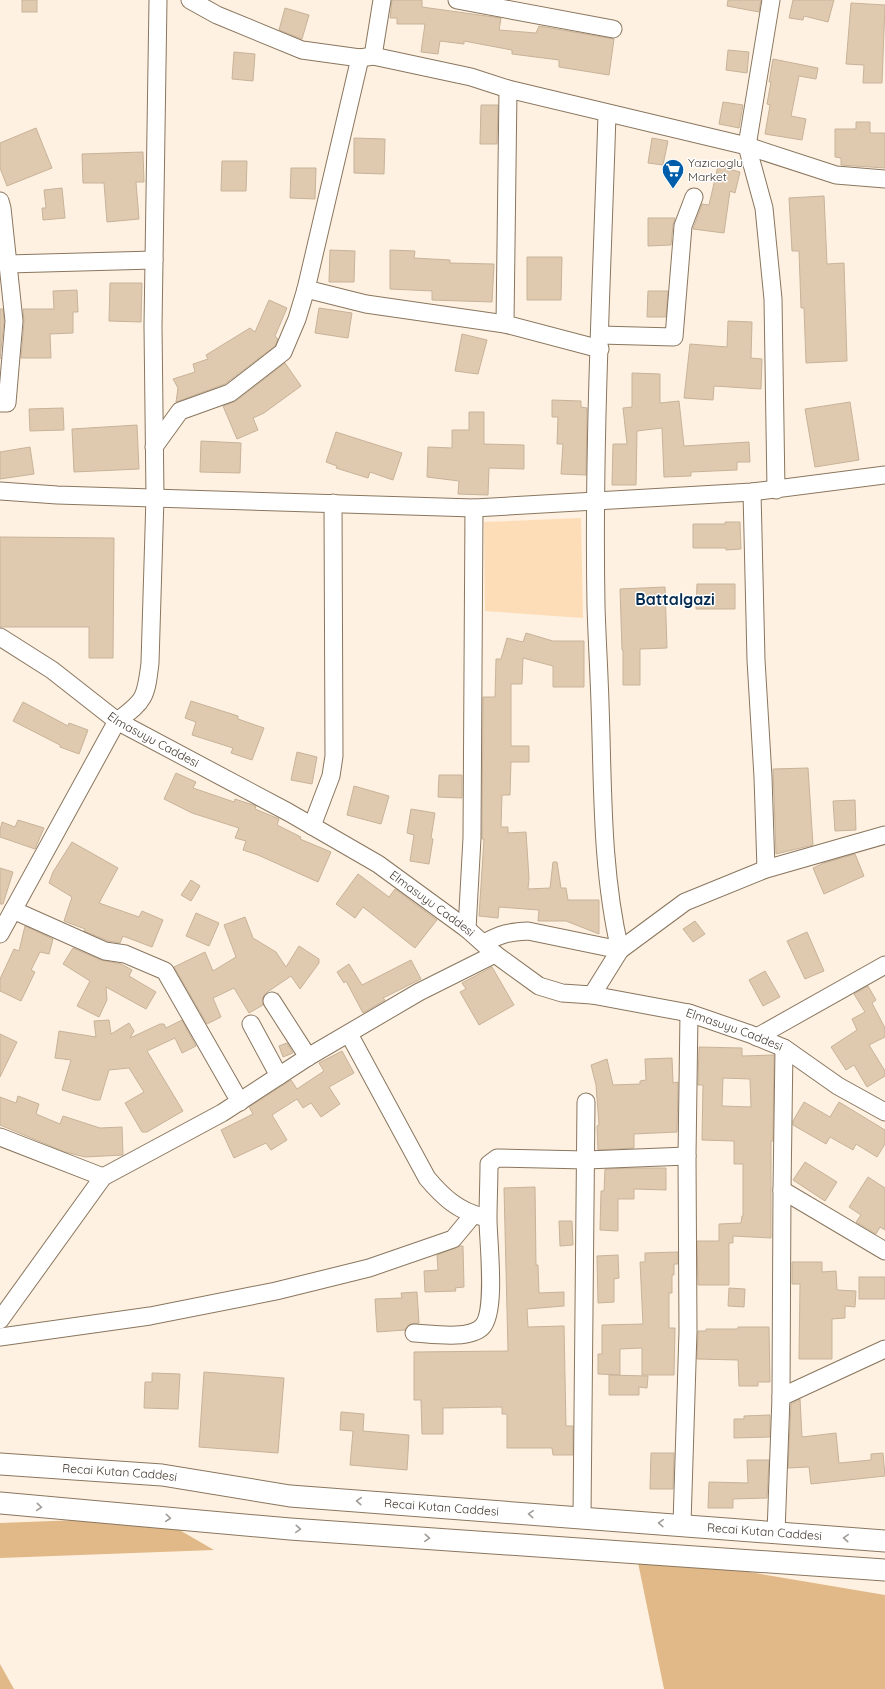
<svg xmlns="http://www.w3.org/2000/svg" width="885" height="1689" viewBox="0 0 885 1689" font-family="Quicksand,sans-serif">
  <rect width="100%" height="100%" fill="#fef1e1"/>
  <path fill="#fdddb7" d="M581 518 583 618 485 611 484 522Z"/>
  <g fill="#e1b988">
    <path d="M157 1517 214 1550 0 1558V1523Z"/>
    <path d="M636 1553 885 1595V1689H664Z"/>
    <path d="M0 1664 14 1689H0Z"/>
  </g>
  <g fill="#dfcab0" stroke="#c8b399" fill-rule="evenodd">
    <rect x="22" y="0" width="15" height="12"/>
    <path d="M392 0H422V7L501 18 499 30 536 33 539 26 614 39 609 75 559 67V60L512 54V50L464 41V44L440 41 438 54 421 52 425 24H397V18H390Z"/>
    <path d="M728 0H761L759 12 727 6Z"/>
    <path d="M793 0H834L828 22 804 16 803 20 789 18Z"/>
    <path d="M851 3 885 5 882 83H863L864 65 846 64Z"/>
    <path d="M285 8 309 15 302 39 279 30Z"/>
    <path d="M728 50 749 52 747 73 726 70Z"/>
    <path d="M234 52 255 54 253 81 232 79Z"/>
    <path d="M773 59 818 68 816 79 799 76 791 116 806 119 802 140 765 134 770 105 767 104 771 82H769Z"/>
    <path d="M723 102 743 105 739 128 719 124Z"/>
    <path d="M481 105H498L497 144H480Z"/>
    <path d="M856 122H870V133H885V168L841 165V158L835 157V129H856Z"/>
    <path d="M36 128 52 168 7 186 0 168V143Z"/>
    <path d="M354 138 385 139 384 174 354 173Z"/>
    <path d="M652 138 668 141 663 165 648 163Z"/>
    <path d="M143 152 144 182H136L139 219 107 222 104 183H83L82 154Z"/>
    <path d="M222 161H247L246 191H221Z"/>
    <path d="M718 166 740 172 735 193 730 191 724 233 693 229 702 204 709 205Z"/>
    <path d="M291 168H316L315 199 290 198Z"/>
    <path d="M62 188 65 218 43 220 42 208H46L44 190Z"/>
    <path d="M824 196 827 264 844 263 847 361 806 363 804 308H801L799 251H792L789 198Z"/>
    <path d="M648 218H675L673 225 671 245 648 246Z"/>
    <path d="M330 250 355 251 354 282H329Z"/>
    <path d="M390 250 415 251 414 258 450 260V263L494 264 492 302 432 300V291L390 289Z"/>
    <path d="M527 257H562L561 300H527Z"/>
    <path d="M110 283H142L141 322 109 321Z"/>
    <path d="M77 290 78 312H73V333L50 334 51 358H21L24 322 23 309H54L53 291Z"/>
    <path d="M648 291H668L666 317H647Z"/>
    <path d="M269 300 287 308 275 336 278 339 275 346 225 384 176 402 178 388 173 379 195 372 193 364 208 359 206 355 250 328 255 332Z"/>
    <path d="M319 308 352 313 348 338 315 333Z"/>
    <path d="M0 309H3L4 321 0 359Z"/>
    <path d="M728 321 752 322 751 358 762 359 761 389 714 386 713 400 684 398 690 344 727 347Z"/>
    <path d="M462 334 487 340 478 374 455 371Z"/>
    <path d="M285 363 301 386 264 413 253 418 258 430 237 439 223 406 236 401Z"/>
    <path d="M632 373 660 374V403L679 401 684 446 749 442 750 462H737V470L691 472V476L664 477 662 428 637 431 636 485H612L613 444H627L623 408 632 407Z"/>
    <path d="M552 400 581 401V407L587 408 586 475 561 474 563 444H557L558 417H552Z"/>
    <path d="M850 402 859 460 815 467 805 409Z"/>
    <path d="M63 408 64 430 30 431 29 409Z"/>
    <path d="M469 412H484V444L524 445V469L489 468 488 495 458 494 459 481 427 477 428 447 452 448V430H469Z"/>
    <path d="M137 425 139 469 74 472 72 429Z"/>
    <path d="M336 432 402 453 393 480 370 472 368 478 336 468 337 466 326 462Z"/>
    <path d="M201 441 241 443 240 473 200 472Z"/>
    <path d="M30 447 34 474 0 479V452Z"/>
    <path d="M725 522H740L741 549 726 550V548H693V524H725Z"/>
    <path d="M0 537 114 538 113 658H89V627H0Z"/>
    <path d="M697 584H735V609H696Z"/>
    <path d="M665 587 667 648 640 649V685H623V650H622L620 589Z"/>
    <path d="M526 633 553 641H584V687H553V666L523 658 522 684H511V746H529V762H511L510 795H502L501 827H508V833L526 832 529 878 528 889 550 888 553 862H557L561 888H566L568 900H599V934L566 921H538L539 910 499 907 498 918 479 916 484 839H482L483 697H495L496 659H501L507 638 523 642Z"/>
    <path d="M191 701 238 716V719L264 728 252 760 231 753 233 748 192 735 196 722 185 718Z"/>
    <path d="M23 702 68 726 69 723 88 730 79 754 60 747V745L13 721Z"/>
    <path d="M297 752 317 757 312 784 291 780Z"/>
    <path d="M808 768 813 845 776 854 773 769Z"/>
    <path d="M176 773 196 782 193 788 234 802 235 799 256 806 255 809 279 819 277 825 301 837 300 839 331 852 318 882 258 855 243 850 246 841 235 838 239 828 192 813 164 799Z"/>
    <path d="M439 775H462V798L438 797Z"/>
    <path d="M354 786 389 796 381 824 347 815Z"/>
    <path d="M855 800 856 830 835 831 833 801Z"/>
    <path d="M411 809 435 813 431 838 433 839 429 864 410 861 414 835 407 833Z"/>
    <path d="M18 820 44 828 35 849 0 837V830L2 822 15 827Z"/>
    <path d="M72 842 118 868 99 903 139 917 142 911 163 920 152 947 123 936 120 943 108 941 84 931 85 929 64 921 72 897 49 883 53 872Z"/>
    <path d="M855 854 864 876 824 894 813 868 824 863Z"/>
    <path d="M0 868 13 872 3 904H0Z"/>
    <path d="M358 874 389 897 395 889 437 920 415 948 363 907 355 918 336 904Z"/>
    <path d="M191 880 200 886 191 901 181 895Z"/>
    <path d="M196 913 219 923 209 946 186 936Z"/>
    <path d="M245 917 253 938 276 952 286 967 299 946 319 959V963L300 989 291 976 266 993 263 997V1005L249 1013 234 988 213 998 221 1017 207 1024 174 967 205 952 213 971 236 957 224 925Z"/>
    <path d="M695 921 705 934 693 942 683 929Z"/>
    <path d="M25 926 53 939 49 954 40 952 31 970 35 972 21 1001 0 991V979L14 949 19 951Z"/>
    <path d="M807 932 824 971 805 979 787 941Z"/>
    <path d="M73 948 101 960 121 964 132 970 129 976 156 992 146 1009 106 987 107 1000 99 1017 77 1006 90 981 63 964Z"/>
    <path d="M411 960 421 979 383 998 385 1000 363 1013 346 981 344 983 337 972 349 964 362 985Z"/>
    <path d="M492 967 514 1005 479 1025 460 992 466 989 462 983Z"/>
    <path d="M765 971 780 997 763 1006 749 980Z"/>
    <path d="M868 986 876 1000 872 1003 885 1028V1037L869 1045 885 1071V1076L867 1087 854 1065 846 1070 831 1047 857 1030 852 1019 865 1012 854 994Z"/>
    <path d="M109 1020 111 1034 129 1023 134 1031 130 1038 160 1024H164L166 1028 182 1020 196 1046 182 1053 175 1038 147 1051 183 1111 147 1132H142L125 1103 144 1092 129 1068 109 1070 100 1100H95L62 1090 71 1060 55 1058 59 1031 96 1037 94 1021Z"/>
    <path d="M0 1034 17 1042 0 1077Z"/>
    <path d="M287 1043 293 1053 283 1057 279 1046Z"/>
    <path d="M699 1047 742 1048V1056L774 1055 773 1141H771V1238L733 1236V1243H729V1285H698L697 1241H719V1224L741 1223 742 1216H743V1164H734V1141L702 1140 703 1085H698ZM723 1078 750 1079 751 1107 722 1106Z"/>
    <path d="M342 1051 354 1073 329 1087 340 1104 321 1117 311 1103 303 1108 297 1099 272 1115 287 1140 271 1150 266 1143 234 1158 221 1130 253 1114 249 1107 291 1080 297 1089 324 1071 319 1063Z"/>
    <path d="M672 1058 673 1083 678 1082 677 1132 634 1134V1148L598 1150 597 1126 599 1125 596 1085 591 1065 607 1059 613 1085 640 1084V1081L646 1080 645 1059Z"/>
    <path d="M18 1096 39 1104 36 1114 60 1124 63 1116 100 1128 122 1127 123 1155 85 1157 65 1152 0 1125V1097L16 1103Z"/>
    <path d="M804 1102 830 1117 839 1102 885 1130V1144L877 1157 856 1144 853 1150 830 1137 826 1144 793 1125V1121Z"/>
    <path d="M805 1162 837 1182 825 1201 793 1180Z"/>
    <path d="M636 1168H666V1190L634 1189V1199H618V1231L600 1230 601 1191H604L605 1169Z"/>
    <path d="M868 1177 885 1188V1230L880 1227 876 1234 856 1222 861 1215 849 1207Z"/>
    <path d="M535 1187 536 1265H538L539 1293 564 1292V1306L527 1309 528 1327 564 1326 566 1426H573V1455H553L552 1448H507V1414H502V1407L443 1408V1434H422L421 1400H414V1352L508 1351 504 1188Z"/>
    <path d="M559 1221H572L573 1245 560 1246Z"/>
    <path d="M460 1246H463L464 1287 455 1288 456 1291 425 1292 424 1271 438 1270 437 1255Z"/>
    <path d="M678 1252V1264H674V1275H672V1293H669V1328H675L674 1375H642V1348L620 1349V1375L598 1374V1354H602V1325L643 1324 640 1262H645V1253Z"/>
    <path d="M618 1255 619 1278 614 1279V1302L598 1303 597 1256Z"/>
    <path d="M792 1262H822V1272L836 1271 837 1290 856 1291 855 1307 845 1306V1318L832 1319V1359H799L800 1284H792Z"/>
    <rect x="859" y="1277" width="26" height="22"/>
    <path d="M729 1288 745 1289 744 1307 728 1306Z"/>
    <path d="M417 1292 419 1323 410 1324 405 1330 377 1332 375 1299 402 1298 401 1293Z"/>
    <path d="M738 1327H769L770 1382H758V1386H739L738 1360 697 1359 698 1331H706V1329H738Z"/>
    <path d="M204 1372 284 1378 278 1453 199 1447Z"/>
    <path d="M152 1373 180 1374 178 1409 144 1408 145 1382H152Z"/>
    <path d="M609 1375 648 1376 647 1388 639 1387V1395H609Z"/>
    <path d="M800 1399 802 1437 836 1433 839 1463 871 1460V1454L883 1453 885 1476 811 1484 809 1467 788 1468 791 1404Z"/>
    <path d="M341 1412 364 1414 363 1431 409 1435 407 1470 350 1465 353 1431 340 1430Z"/>
    <path d="M770 1415V1437L734 1438V1419H744V1416Z"/>
    <path d="M651 1453H674L673 1489H650Z"/>
    <path d="M747 1460H769L767 1498 733 1499V1508H708L709 1482 748 1483Z"/>
  </g>
  <g fill="none" stroke-linecap="round" stroke-linejoin="round">
    <g stroke="#8a765e" stroke-width="19">
      <g id="minor">
        <path d="M190 0 217 15 302 50 360 58 373 56 471 77 508 89 747 146 836 175 885 179"/>
        <path d="M457 0 613 29"/>
        <path d="M771 0 747 146 764 208 773 299 776 490"/>
        <path d="M373 56 382 0"/>
        <path d="M360 58 306 289 366 304 505 324 600 349"/>
        <path d="M0 201 2 208 14 321 7 403H0"/>
        <path d="M8 264 154 260"/>
        <path d="M505 324 508 89"/>
        <path d="M600 335 674 337 683 226 694 197"/>
        <path d="M154 447 180 411 230 393 283 352 297 319 306 289"/>
        <path d="M0 491 57 495 474 508 752 492 885 475"/>
        <path d="M752 492 756 660 763 777 766 869"/>
        <path id="s1" d="M0 637 52 670 117 721 288 812 378 864 467 929 495 954 539 986 562 993 592 995 689 1013 750 1034 784 1048 838 1086 885 1112"/>
        <path d="M312 826 331 776 334 756 333 503"/>
        <path d="M13 910 105 951 125 954 165 971 240 1102"/>
        <path d="M467 929 472 838 474 508"/>
        <path d="M0 934 117 721C145 701 146 697 150 663L155 497 153 326 158 0"/>
        <path d="M484 943C501 934 508 932 528 931L620 950 685 902 766 869 885 835"/>
        <path d="M592 995 620 950C601 870 603 785 600 703 599 671 597 639 596 606 593 442 602 278 607 114"/>
        <path d="M272 1001 308 1057"/>
        <path d="M251 1024 279 1076"/>
        <path d="M349 1034 427 1178C443 1197 458 1211 483 1217"/>
        <path d="M757 1037 885 965"/>
        <path d="M0 1137 103 1177"/>
        <path d="M782 1190 885 1251"/>
        <path d="M0 1320 103 1177 222 1113 308 1057 419 992 495 954"/>
        <path d="M414 1333C432 1334 469 1340 482 1327 497 1312 488 1241 488 1219 488 1201 489 1182 489 1164L497 1158 586 1160 687 1156"/>
        <path d="M0 1337 150 1316 276 1291 369 1268 453 1239 473 1215"/>
        <path d="M781 1397 885 1349"/>
        <path d="M582 1517 586 1102"/>
        <path d="M682 1524 688 1331 687 1156 689 1013"/>
        <path d="M776 1533 781 1397 782 1190 784 1048"/>
      </g>
    </g>
    <g stroke="#8a765e" stroke-width="23">
      <g id="major">
        <path id="s2" d="M0 1464 162 1475 290 1496 885 1541"/>
        <path d="M0 1503 290 1529 885 1570"/>
      </g>
    </g>
    <use href="#minor" stroke="#fff" stroke-width="17"/>
    <use href="#major" stroke="#fff" stroke-width="21"/>
  </g>
  <defs><path id="oneway-chevron" d="M-2-3.5L2.5 0L-2 3.5" fill="none" stroke-width="1.6" stroke-linecap="round" stroke-linejoin="round"/></defs>
  <g stroke="#a19c98">
    <use href="#oneway-chevron" transform="translate(359 1501) rotate(-176)"/>
    <use href="#oneway-chevron" transform="translate(39 1507) rotate(5)"/>
    <use href="#oneway-chevron" transform="translate(531 1514) rotate(-176)"/>
    <use href="#oneway-chevron" transform="translate(168 1518) rotate(5)"/>
    <use href="#oneway-chevron" transform="translate(661 1523) rotate(-176)"/>
    <use href="#oneway-chevron" transform="translate(298 1529) rotate(4)"/>
    <use href="#oneway-chevron" transform="translate(427 1538) rotate(4)"/>
    <use href="#oneway-chevron" transform="translate(846 1538) rotate(-176)"/>
  </g>
  <defs>
    <g id="supermarket-pin" transform="scale(1.15)"><path d="M0 17L-7.5 6A9.5 9.5 0 1 1 7.5 6Z" fill="#005daa" stroke="#fff"/><path d="M-6-5.5h2.5l.6 2H6L4.5 2H-2.5L-4.4-4H-6ZM-1.5 3.2a1.3 1.3 0 1 0 .1 0ZM3 3.2a1.3 1.3 0 1 0 .1 0Z" fill="#fff"/></g>
  </defs>
  <g fill-rule="evenodd">
    <use href="#supermarket-pin" x="673" y="170"/>
  </g>
  <g text-anchor="middle" stroke-width="3" stroke-linejoin="round" paint-order="stroke">
    <g font-size="12" fill="#433a30" stroke="#fff" text-anchor="start">
      <text x="688" y="167">Yazıcıoglu<tspan x="688" dy="14">Market</tspan></text>
    </g>
    <g font-size="12" fill="#433a30" stroke="#fff">
      <text dy="4" stroke="none"><textPath href="#s1" startOffset="185">Elmasuyu Caddesi</textPath></text>
      <text dy="4" stroke="none"><textPath href="#s1" startOffset="509">Elmasuyu Caddesi</textPath></text>
      <text dy="4" stroke="none"><textPath href="#s1" startOffset="845">Elmasuyu Caddesi</textPath></text>
      <text dy="4" stroke="none"><textPath href="#s2" startOffset="120">Recai Kutan Caddesi</textPath></text>
      <text dy="4" stroke="none"><textPath href="#s2" startOffset="444">Recai Kutan Caddesi</textPath></text>
      <text dy="4" stroke="none"><textPath href="#s2" startOffset="768">Recai Kutan Caddesi</textPath></text>
    </g>
    <g font-size="16" font-weight="bold" fill="#062c52" stroke="#fff">
      <text x="675" y="605">Battalgazi</text>
    </g>
  </g>
</svg>
